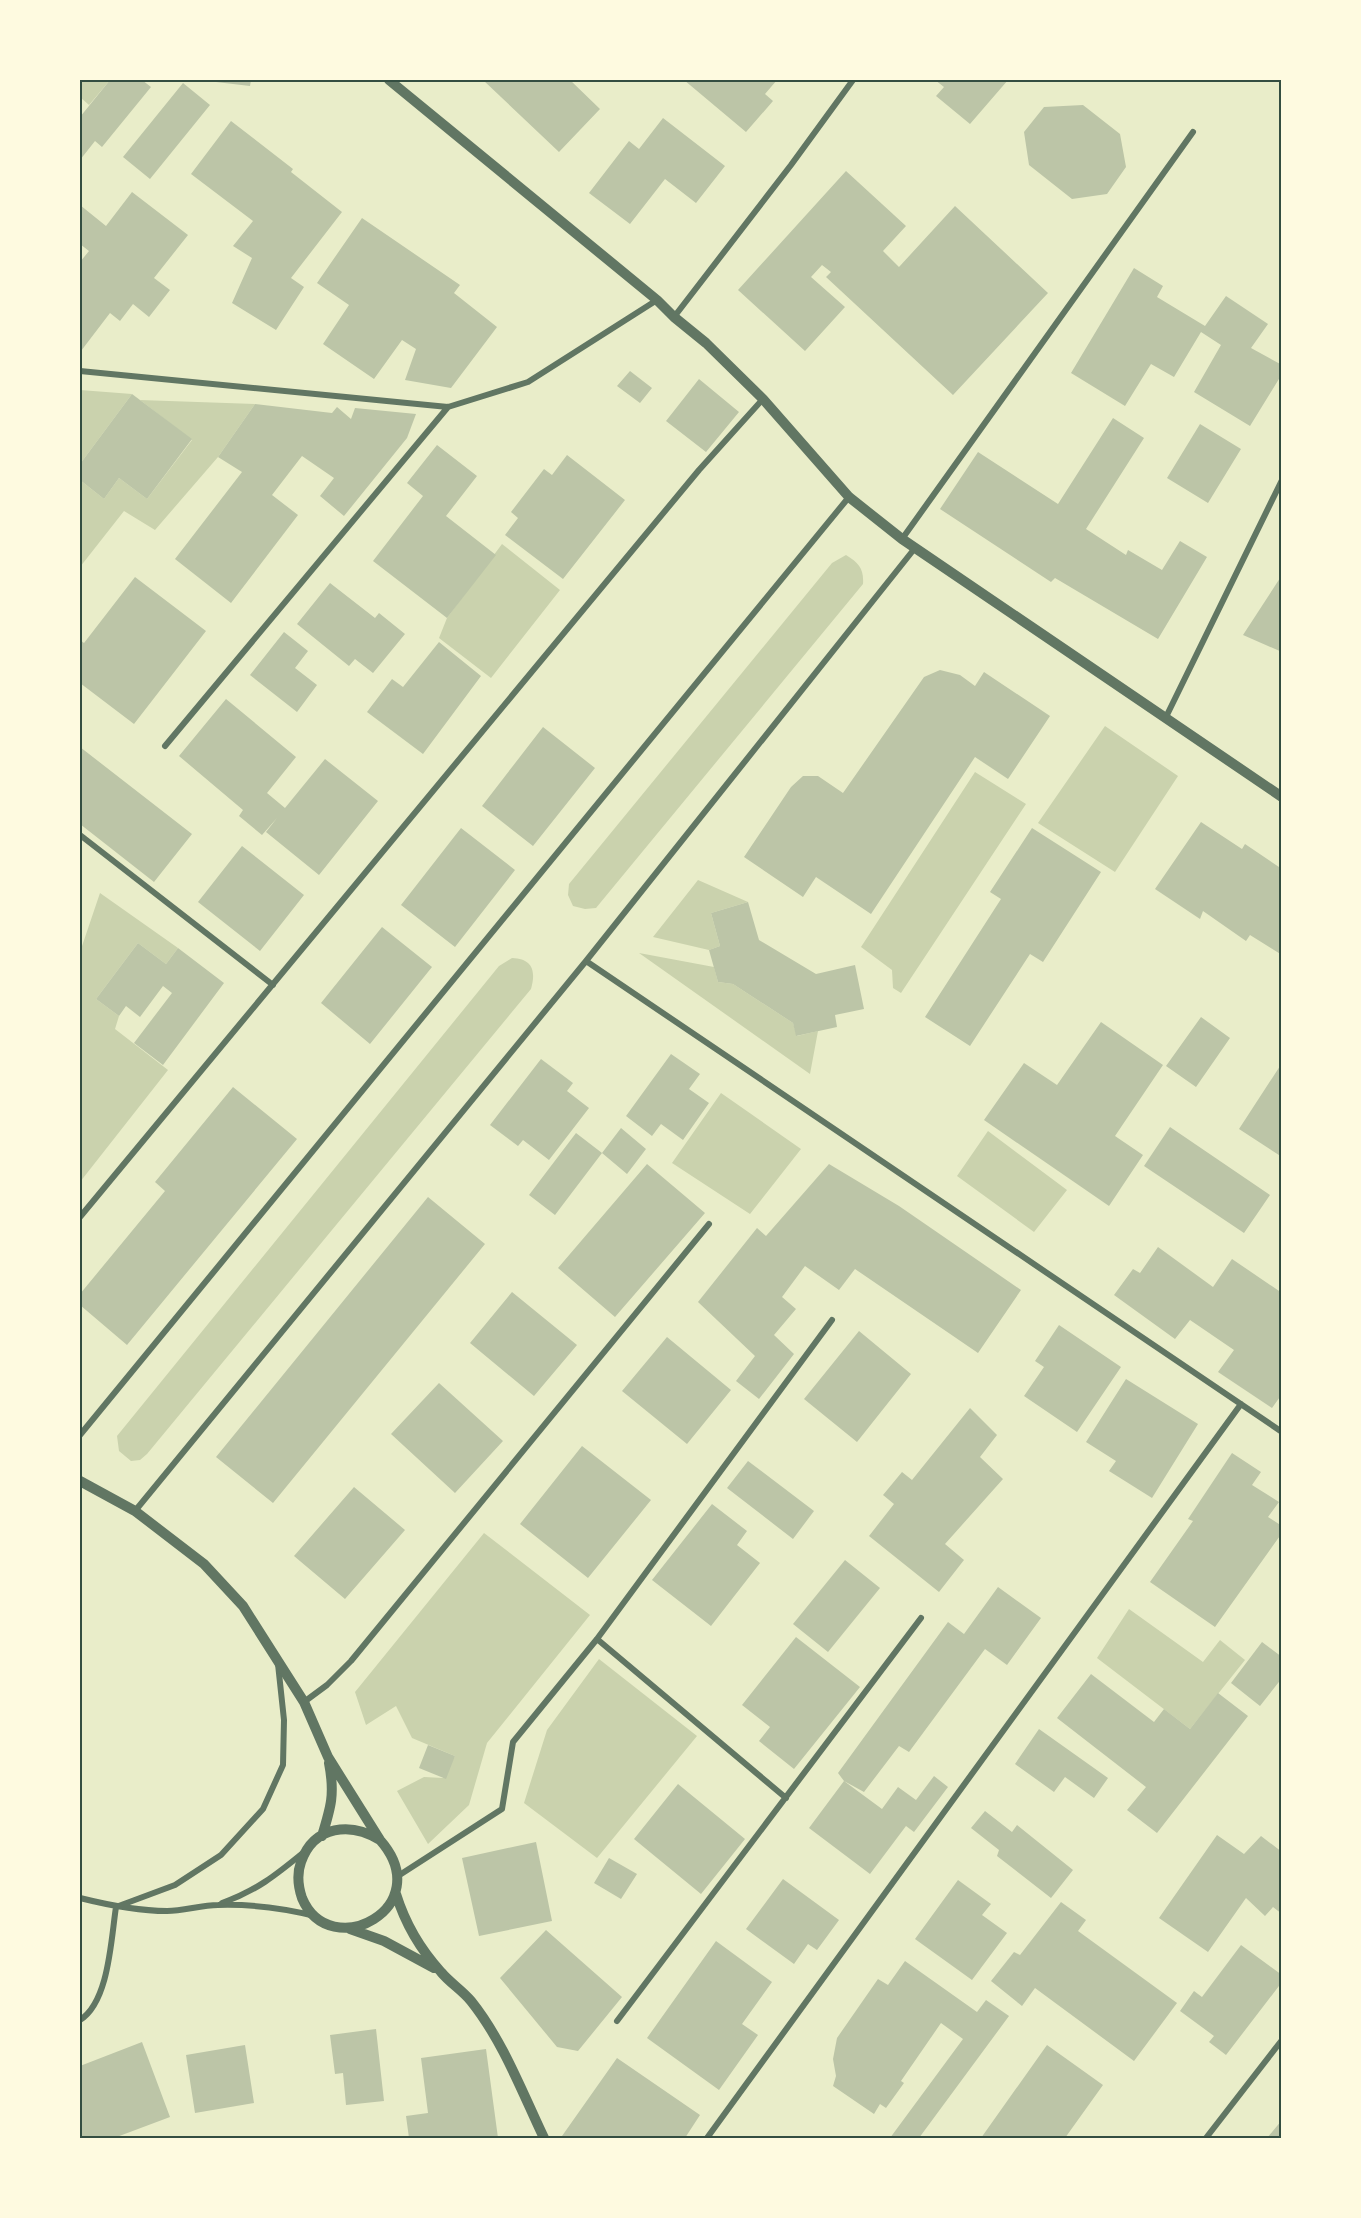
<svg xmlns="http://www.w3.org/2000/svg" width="1361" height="2218" viewBox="0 0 1361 2218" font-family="Arial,sans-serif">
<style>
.green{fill:#cad2ad}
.building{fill:#bcc5a7}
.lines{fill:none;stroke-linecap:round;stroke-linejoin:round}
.minor{stroke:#617663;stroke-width:6}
.tertiary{stroke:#617663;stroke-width:10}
.neatline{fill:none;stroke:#344e41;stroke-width:2}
</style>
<rect width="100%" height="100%" fill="#e9edc9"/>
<path class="green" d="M80,80h30l-21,25 -9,-8z
M80,390l52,4 -52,70z
M140,400l115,4 -37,53 -63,73 -31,-19 -44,56v-87l24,19 15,-21 28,21 45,-59z
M502,544l58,46 -69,88 -52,-40 8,-20z
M846,555c13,8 18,14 17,29l-267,324 -11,1 -12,-3 -5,-11 1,-11 263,-321z
M1105,726l73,50 -63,96 -77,-49z
M975,772l51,32 -125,189 -8,-5 -1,-18 -31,-23z
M698,880l50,22 -37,11 9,33 -11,4 -56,-13z
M100,893l78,55 -12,16 -28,-21 -42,56 23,17 -4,13 53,41 -88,112v-230z
M639,953l75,14 4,15 15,2 60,39 4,13 21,-5 -8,43z
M512,958c21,1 24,13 19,31l-384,465 -7,6 -9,1 -12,-10 -2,-15 382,-470z
M721,1093l80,56 -51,65 -78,-51z
M988,1131l79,59 -33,42 -77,-56z
M484,1533l106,82 -103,128 -18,62 -41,39 -31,-53 27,-14 19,1 12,-22 -43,-18 -16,-32 -30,19 -11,-33z
M1129,1609l74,53 17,-22 25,20 -55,69 -93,-71z
M599,1659l98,77 -100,122 -73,-55 23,-73z"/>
<path class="building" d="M110,80h32l9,7 -49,60 -7,-6 -15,19v-43z
M199,80h52l-1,6z
M483,80h87l30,29 -41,43z
M684,80h93l-12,14 8,7 -27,31z
M935,80h73l-38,44 -34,-28 8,-9z
M183,83l27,22 -60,74 -27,-22z
M1083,105l37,29 6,33 -19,27 -35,5 -43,-34 -5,-33 20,-25z
M663,118l62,48 -29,37 -31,-24 -35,45 -41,-31 40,-52 10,8z
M231,121l62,48 -2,3 51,40 -51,66 13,9 -28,43 -44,-27 20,-45 -19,-12 20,-25 -62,-47z
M846,171l60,55 -23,25 16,16 56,-61 93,87 -95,102 -127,-118 5,-5 -9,-7 -11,12 34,30 -40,44 -67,-61z
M132,192l56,43 -34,43 16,12 -21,27 -16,-13 -13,17 -10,-8 -29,38 -1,-89 9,-11 -9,-7v-39l26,21z
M362,218l98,67 -6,8 43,34 -46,61 -46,-8 11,-31 -14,-9 -28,39 -51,-35 26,-39 -32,-22z
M1134,268l29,18 -6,11 48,29 21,-30 42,28 -17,24 31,17v9l-32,52 -56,-34 27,-47 -20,-13 -27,45 -23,-13 -26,42 -54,-33z
M630,371l22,17 -12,15 -23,-17z
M699,379l40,33 -33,40 -40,-31z
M132,394l60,45 -45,60 -28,-21 -15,21 -24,-19v-16z
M255,404l77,9 5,-6 14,12 4,-11 61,6 -9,24 -63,78 -24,-20 14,-18 -32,-22 -30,39 26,20 -67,88 -56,-44 67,-87 -24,-15z
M1113,418l31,20 -58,91 40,26 2,-5 34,20 18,-29 27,16 -49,82 -103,-61 -4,4 -111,-73 38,-57 80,52z
M1200,424l41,25 -33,54 -41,-25z
M437,445l40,31 -31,40 50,39 -49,63 -74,-57 50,-65 -16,-13z
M567,455l58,45 -62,79 -58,-44 13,-17 -7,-6 33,-43 8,6z
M1282,575v77l-39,-17z
M135,577l71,54 -72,93 -54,-41v-43l4,3z
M330,583l45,35 4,-5 26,21 -32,39 -18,-14 -6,7 -52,-42z
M284,632l24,19 -13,17 22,17 -20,27 -47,-37z
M439,642l42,34 -58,78 -56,-42 25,-33 11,8z
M940,670l20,5 15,11 9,-14 66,44 -42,63 -33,-22 -104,157 -55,-37 -13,20 -59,-40 47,-70 12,-11h15l25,17 81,-116z
M226,699l70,58 -29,36 18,15 40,-49 53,42 -59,74 -53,-43 11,-14 -15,17 -23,-19 4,-6 -64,-54z
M543,727l52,41 -62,78 -51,-40z
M80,747l112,87 -38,48 -74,-58z
M1201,822l41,27 3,-5 37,25v86l-32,-20 -4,6 -43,-30 -3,8 -45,-30z
M461,828l54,42 -60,77 -54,-42z
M1032,828l69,44 -58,90 -13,-8 -60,92 -45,-29 76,-118 -11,-7z
M242,846l62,49 -44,56 -62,-49z
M748,902l11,38 57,34 39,-9 9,44 -29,6 2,12 -41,9 -3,-13 -60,-39 -15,-2 -9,-32 11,-4 -9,-33z
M382,927l50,40 -62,77 -49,-41z
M138,943l28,21 12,-16 46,35 -61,82 -29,-22 38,-50 -9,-7 -23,31 -14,-11 -7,10 -23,-17z
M1201,1017l29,21 -34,49 -30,-21z
M1101,1022l62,43 -48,71 28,19 -34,51 -125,-86 40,-57 33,22z
M671,1054l29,20 -11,15 20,14 -26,37 -22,-16 -9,12 -26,-20z
M541,1059l32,24 -6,8 22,17 -40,52 -26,-20 -5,6 -28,-21z
M1282,1063v94l-43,-28z
M233,1087l64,52 -170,206 -47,-40v-11l85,-103 -10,-9z
M1170,1127l100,68 -26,38 -100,-67z
M621,1128l25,21 -19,25 -25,-21z
M576,1133l26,20 -47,62 -26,-20z
M647,1164l58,49 -90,104 -57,-49z
M829,1164l70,42 122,84 -43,63 -123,-84 -16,21 -34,-24 -23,31 14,12 -22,26 20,19 -35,45 -23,-18 19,-25 -57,-54 59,-74 9,8z
M428,1197l57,47 -212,259 -57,-46z
M1158,1247l55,40 19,-28 50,34v101l-10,14 -54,-36 16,-22 -44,-30 -15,19 -61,-44 19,-26 7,4z
M512,1292l65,53 -43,51 -64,-53z
M1059,1325l62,42 -44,65 -53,-36 20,-29 -9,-6z
M859,1331l52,43 -54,68 -53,-43z
M667,1337l64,53 -44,54 -65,-53z
M1126,1379l72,45 -46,74 -43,-27 7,-10 -30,-19z
M439,1383l64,58 -48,52 -64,-59z
M970,1408l27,27 -17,22 23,22 -58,65 19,16 -25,32 -70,-56 25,-32 -11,-9 19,-23 10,8z
M582,1446l69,54 -63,78 -68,-54z
M1232,1453l29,19 -9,13 27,17 -11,15 14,9v7l-67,94 -65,-45 43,-61 -5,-2z
M748,1461l66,50 -21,28 -66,-51z
M354,1487l51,43 -60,69 -51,-43z
M712,1504l35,27 -10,14 23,18 -49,63 -59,-46z
M845,1560l35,28 -52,64 -35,-28z
M998,1587l43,31 -34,47 -22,-16 -76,103 -10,-6 -35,46 -20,-11 -6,-8 110,-151 16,12z
M796,1637l64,50 -66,82 -35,-28 11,-14 -28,-22z
M1262,1642l20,15v21l-22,28 -29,-23z
M1091,1674l63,48 10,-13 26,20 28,-36 30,23 -91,117 -30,-23 19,-23 -89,-69z
M1039,1729l69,49 -14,20 -29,-21 -11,15 -39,-28z
M428,1745l27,11 -9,23 -27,-11z
M934,1776l14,11 -34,45 -8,-6 -36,48 -61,-46 35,-47 38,28 16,-22 18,13z
M678,1784l67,55 -44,55 -67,-55z
M985,1811l27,21 5,-7 56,45 -22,28 -54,-42 2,-6 -28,-22z
M1217,1835l27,19 17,-18 21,16v62l-9,-7 -8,9 -19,-18 -38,54 -49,-34z
M536,1842l16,79 -73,15 -17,-78z
M609,1858l28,16 -16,25 -27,-16z
M783,1879l56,41 -22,30 -9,-6 -14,20 -48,-35z
M958,1880l33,24 -9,11 25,18 -35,47 -57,-41z
M1061,1902l25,18 -8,11 99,72 -43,58 -99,-73 -13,18 -31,-25 23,-29 6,3z
M546,1930l76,67 -44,54 -21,-4 -57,-69z
M716,1941l56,41 -30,42 16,11 -39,55 -72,-52z
M1241,1945l41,30v7l-56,73 -17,-13 5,-6 -34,-25 14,-20 8,6z
M905,1961l72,51 9,-12 23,16 -90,122h-29l73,-99 -22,-16 -40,58 3,2 -18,25 -6,-4 -6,10 -41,-28 3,-10 -3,-17 4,-21 41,-59 10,6z
M376,2029l8,72 -38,4 -3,-32 -8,1 -5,-39z
M142,2042l28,75 -56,21h-34v-72z
M245,2045l9,58 -59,10 -9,-58z
M1047,2045l56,40 -38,53h-84z
M486,2049l12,89h-89l-3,-22 22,-3 -7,-55z
M617,2058l83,57 -15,23h-119l-4,-2z
M1282,2120v18h-15z"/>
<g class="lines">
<path class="minor" d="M674,317l117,-152 62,-85
M80,371l368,36 80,-25 129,-82
M902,539l291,-407
M1165,719l117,-239
M165,746l283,-339
M80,835l193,150
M586,961l696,471
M80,1217l619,-747 64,-71
M80,1435l769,-938
M135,1511l451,-550 329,-413
M597,1639l189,159
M304,1702l23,-17 24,-24 358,-437
M398,1876l104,-67 11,-67 84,-103 235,-319
M80,1898c28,7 57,13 87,13 17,0 34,-6 51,-6 33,-1 65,3 97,11
M222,1903c34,-12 54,-28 82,-51
M116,1907l59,-22 46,-30 42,-46 20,-44 1,-45 -6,-56
M80,2020c29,-18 31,-81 36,-113
M617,2021l304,-403
M707,2138l534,-734
M1206,2138l76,-98"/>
<path class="tertiary" d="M389,80l268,220 17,17 32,26 57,56 86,98 53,42 380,258
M80,1481l55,30 69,53 39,42 61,96 24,55 52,83c59,67 -50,125 -78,58 -4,-12 -5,-25 -1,-36 13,-37 50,-40 79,-22
M322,1836c9,-29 13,-42 7,-73
M396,1894c9,29 24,55 45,78 9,11 21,18 30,29 32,40 51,91 73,137
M350,1929l34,12 50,27"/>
</g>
<rect width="1361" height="2218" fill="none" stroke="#fefae0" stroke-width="162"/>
<rect x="81" y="81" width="1199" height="2056" class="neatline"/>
</svg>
